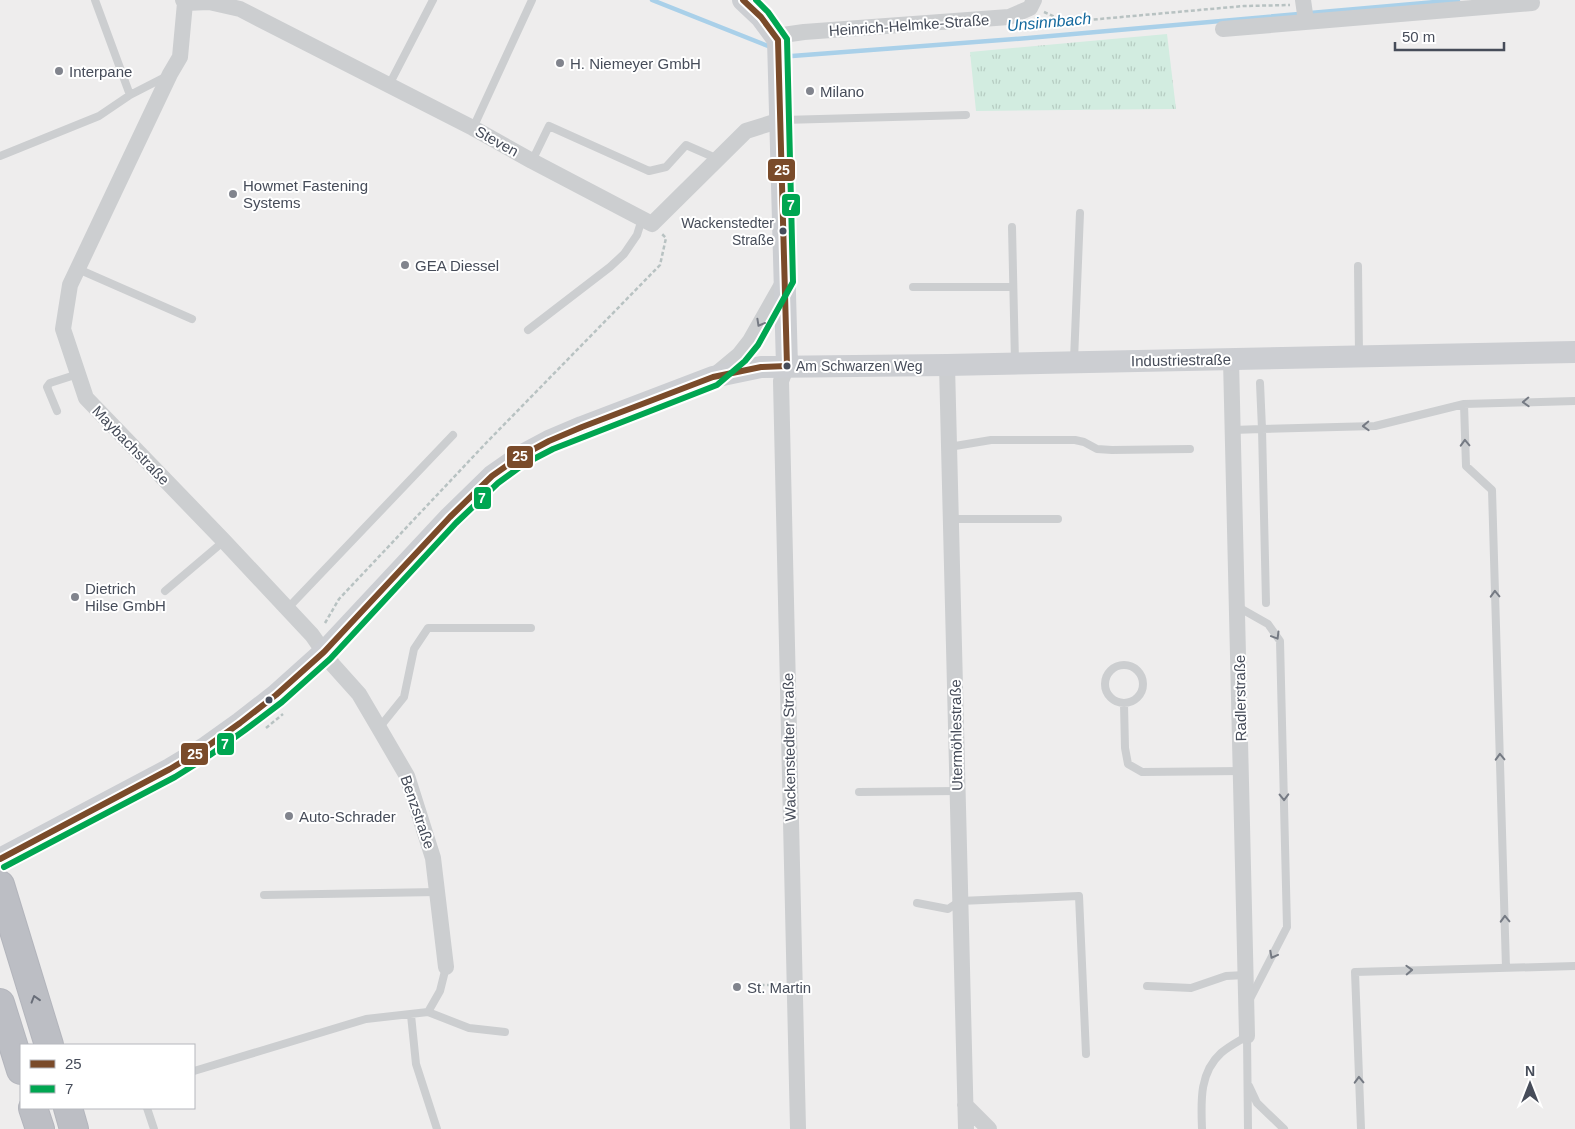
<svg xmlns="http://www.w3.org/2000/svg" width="1575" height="1129" viewBox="0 0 1575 1129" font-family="Arial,sans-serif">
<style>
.grass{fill:url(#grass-tufts)}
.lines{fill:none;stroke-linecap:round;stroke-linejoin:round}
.stream{stroke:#a9d0e9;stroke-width:4.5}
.highway-casing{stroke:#b3b5bc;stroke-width:30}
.path{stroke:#b8c2c2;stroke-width:2.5;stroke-dasharray:4 2.5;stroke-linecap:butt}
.lane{stroke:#ccced0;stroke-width:8}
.street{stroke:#ccced0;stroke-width:16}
.secondary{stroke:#ccced2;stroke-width:22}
.highway{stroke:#bcbec4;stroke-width:28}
.bus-1-casing{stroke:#fff;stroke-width:10}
.bus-2-casing{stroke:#fff;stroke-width:10}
.bus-1{stroke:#7a4b2a;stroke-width:6}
.bus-2{stroke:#00a651;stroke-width:6}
.oneway{stroke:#757a83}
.oneway2{stroke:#696e79}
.poi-dot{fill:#81848d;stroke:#fff;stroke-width:2}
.bus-dot{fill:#464c59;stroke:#fff;stroke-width:2}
.labels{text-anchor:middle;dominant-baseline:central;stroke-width:4;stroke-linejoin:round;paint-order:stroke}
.bus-label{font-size:14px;fill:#464c59;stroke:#fff;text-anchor:end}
.street-label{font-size:15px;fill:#464c59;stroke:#fff}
.poi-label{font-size:15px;fill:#464c59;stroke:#fff;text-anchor:start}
.water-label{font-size:16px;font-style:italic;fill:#13699e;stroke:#fff}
.line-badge{stroke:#fff;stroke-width:2}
.badge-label{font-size:14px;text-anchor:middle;font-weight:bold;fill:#fff}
</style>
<defs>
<pattern id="grass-tufts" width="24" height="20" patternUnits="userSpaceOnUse" patternTransform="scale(1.25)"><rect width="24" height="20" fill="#d2ece0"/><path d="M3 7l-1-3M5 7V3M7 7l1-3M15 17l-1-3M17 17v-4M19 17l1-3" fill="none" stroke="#b6ccc2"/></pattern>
</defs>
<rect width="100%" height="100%" fill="#eeeded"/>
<path class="grass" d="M1167,34l9,75 -200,2 -6,-59z"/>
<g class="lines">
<path class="stream" d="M652,0l121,48
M784,52l8,4 236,-18 430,-38"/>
<defs>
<path id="highway" d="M0,885l49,160
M0,1003l21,67
M33,1108l7,21
M68,1108l6,21"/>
</defs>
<use href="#highway" class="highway-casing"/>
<path class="path" d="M1044,12l22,10 178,-16 46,-1
M325,623l14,-24 148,-157 173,-177 6,-27 -4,-4
M266,728l17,-14
M754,985h27"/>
<path class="lane" d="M95,0l35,95
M389,85l44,-85
M783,120l183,-5
M473,128l59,-128
M0,156l99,-40 31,-21 37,-19
M532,161l17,-35 100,45 17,-4 20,-22 32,14
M1012,227l3,135
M1358,266l1,89
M78,269l114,50
M913,287h100
M528,330l82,-63 14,-13 13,-19 5,-16
M1074,360l6,-147
M1260,383l2,46 113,-3 89,-22 111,-3
M1464,404l2,62 26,24 14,478
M57,411l-10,-24 3,-4 28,-9
M1233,430l29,-1 4,174
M949,447l42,-7h84l9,2 13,7 15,1 78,-1
M951,519h107
M165,591l59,-50
M1238,607l30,17 12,17 7,286 -37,72
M287,609l166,-174
M1105 684a19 19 0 1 1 38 0a19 19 0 1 1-38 0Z
M1124,704l1,44 3,16 14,8 99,-1
M379,728l25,-31 10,-48 14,-21h103
M859,792l98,-1
M264,895l173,-3
M917,903l31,6 12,-8 119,-5 7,158
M1147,986l44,2 35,-12 19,-1
M428,1012l41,16 36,4
M411,1015l5,49 21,65
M1247,1036l1,93
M194,1071l172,-52 62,-7 12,-21 6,-24
M1249,1086l8,17 27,26
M147,1108l7,21
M1202,1129c-1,-27 -3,-56 19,-76 8,-7 18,-12 26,-17
M1361,1129l-6,-157 220,-6"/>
<path class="street" d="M183,0l2,3 -5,54 -10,17 -100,211 -7,44 23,69 138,143 88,94 21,30 26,29 20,34 28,48 26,82 13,109
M1303,0l3,21
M185,3l24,-1 31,7 233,119 59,33 120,63 94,-93 35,-11
M1223,29l309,-26
M776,36l28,-4 205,-15 21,-9 4,-8
M1231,360l16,676
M947,365l19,764
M787,366l-6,15 17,748
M715,375l24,-20 11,-14 34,-60
M965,1105l24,24"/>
<path class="secondary" d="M743,0l18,17 17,23 9,326
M0,859l170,-90 35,-21 35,-25 36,-28 48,-43 126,-135 42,-41 27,-19 30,-16 33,-14 131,-50 48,-10 186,-2 628,-13"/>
<use href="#highway" class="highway"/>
<defs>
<path id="bus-1" d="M0,859l170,-90 35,-21 35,-25 36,-28 48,-43 126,-135 42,-41 27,-19 30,-16 33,-14 131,-50 48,-10 26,-1 -9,-326 -17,-23 -18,-17"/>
<path id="bus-2" d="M4,867l171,-90 35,-22 35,-25 37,-28 48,-43 126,-136 42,-40 26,-19 29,-15 164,-64 28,-24 13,-16 35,-63 -6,-243 -19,-27 -12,-12"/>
</defs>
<use href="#bus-1" class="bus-1-casing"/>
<use href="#bus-2" class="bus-2-casing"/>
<use href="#bus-1" class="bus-1"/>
<use href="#bus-2" class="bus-2"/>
</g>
<defs><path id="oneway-chevron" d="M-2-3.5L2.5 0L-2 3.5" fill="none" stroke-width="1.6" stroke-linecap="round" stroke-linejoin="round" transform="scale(1.25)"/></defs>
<g class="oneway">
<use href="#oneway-chevron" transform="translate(760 323) rotate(119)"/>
<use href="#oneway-chevron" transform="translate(1526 402) rotate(178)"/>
<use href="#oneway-chevron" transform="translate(1366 426) rotate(178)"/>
<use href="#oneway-chevron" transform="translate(1465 443) rotate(-92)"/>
<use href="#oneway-chevron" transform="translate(1495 594) rotate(-92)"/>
<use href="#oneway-chevron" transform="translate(1276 636) rotate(59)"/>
<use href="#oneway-chevron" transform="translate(1500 757) rotate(-92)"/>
<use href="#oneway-chevron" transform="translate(1284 797) rotate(89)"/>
<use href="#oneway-chevron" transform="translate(1505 919) rotate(-92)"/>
<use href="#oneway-chevron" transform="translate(1273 955) rotate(118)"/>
<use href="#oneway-chevron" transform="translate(1409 970) rotate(-2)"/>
<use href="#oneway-chevron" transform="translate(1359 1080) rotate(-92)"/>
</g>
<use class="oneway2" href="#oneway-chevron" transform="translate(35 999) rotate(-107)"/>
<g class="poi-dot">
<circle cx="560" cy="63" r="5"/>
<circle cx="59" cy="71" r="5"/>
<circle cx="810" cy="91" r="5"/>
<circle cx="233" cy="194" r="5"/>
<circle cx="405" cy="265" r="5"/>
<circle cx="75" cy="597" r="5"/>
<circle cx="289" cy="816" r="5"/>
<circle cx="737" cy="987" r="5"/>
</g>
<g class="bus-dot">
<circle cx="783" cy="231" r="4.5"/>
<circle cx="787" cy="366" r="4.5"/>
<circle cx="269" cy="700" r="4.5"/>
</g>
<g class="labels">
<g class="bus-label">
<text x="774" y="223">Wackenstedter<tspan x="774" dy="17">Straße</tspan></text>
<text x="796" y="366" text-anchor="start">Am Schwarzen Weg</text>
</g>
<g class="street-label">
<text transform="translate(909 25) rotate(-4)">Heinrich-Helmke-Straße</text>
<text transform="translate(497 141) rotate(29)">Steven</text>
<text transform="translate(1181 360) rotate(-1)">Industriestraße</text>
<text transform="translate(131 445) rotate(46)">Maybachstraße</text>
<text transform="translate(1240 698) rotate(-91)">Radlerstraße</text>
<text transform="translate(956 735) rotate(-91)">Utermöhlestraße</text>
<text transform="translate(789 747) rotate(-91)">Wackenstedter Straße</text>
<text transform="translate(418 812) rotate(71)">Benzstraße</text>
</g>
<g class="poi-label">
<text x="570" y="63">H. Niemeyer GmbH</text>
<text x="69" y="71">Interpane</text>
<text x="820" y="91">Milano</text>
<text x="243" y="185">Howmet Fastening<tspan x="243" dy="17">Systems</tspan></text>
<text x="415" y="265">GEA Diessel</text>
<text x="85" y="588">Dietrich<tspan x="85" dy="17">Hilse GmbH</tspan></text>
<text x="299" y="816">Auto-Schrader</text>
<text x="747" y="987">St. Martin</text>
</g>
<g class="water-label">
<text transform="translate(1049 22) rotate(-5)">Unsinnbach</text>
</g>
</g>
<g class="line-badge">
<rect x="767" y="158" width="29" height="24" rx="5" fill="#7a4b2a"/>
<rect x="781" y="193" width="20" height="24" rx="5" fill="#00a651"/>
<rect x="506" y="445" width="28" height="24" rx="5" fill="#7a4b2a"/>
<rect x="473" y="486" width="19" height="24" rx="5" fill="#00a651"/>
<rect x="216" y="732" width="19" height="24" rx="5" fill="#00a651"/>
<rect x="180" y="742" width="29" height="24" rx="5" fill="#7a4b2a"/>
</g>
<g class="badge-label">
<text x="782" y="175">25</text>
<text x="791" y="210">7</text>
<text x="520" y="461">25</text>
<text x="482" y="503">7</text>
<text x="225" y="749">7</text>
<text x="195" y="759">25</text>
</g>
<rect x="20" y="1044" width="175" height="65" fill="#ffffff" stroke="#b5b7bd"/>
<rect x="30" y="1060" width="25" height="8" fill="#7a4b2a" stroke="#b5b7bd"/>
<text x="65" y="1069" font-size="15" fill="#464c59">25</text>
<rect x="30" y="1085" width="25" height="8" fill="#00a651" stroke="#b5b7bd"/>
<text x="65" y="1094" font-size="15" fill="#464c59">7</text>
<g transform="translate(1530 1084)" stroke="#ffffff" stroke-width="4" paint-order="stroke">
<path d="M0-4L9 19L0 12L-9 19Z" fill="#464c59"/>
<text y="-8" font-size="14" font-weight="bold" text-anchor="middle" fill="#464c59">N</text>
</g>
<path d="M1395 42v8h109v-8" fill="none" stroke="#464c59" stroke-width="2.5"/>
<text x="1402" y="42" font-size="15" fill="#464c59" stroke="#ffffff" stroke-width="4" paint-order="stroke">50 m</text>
</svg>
